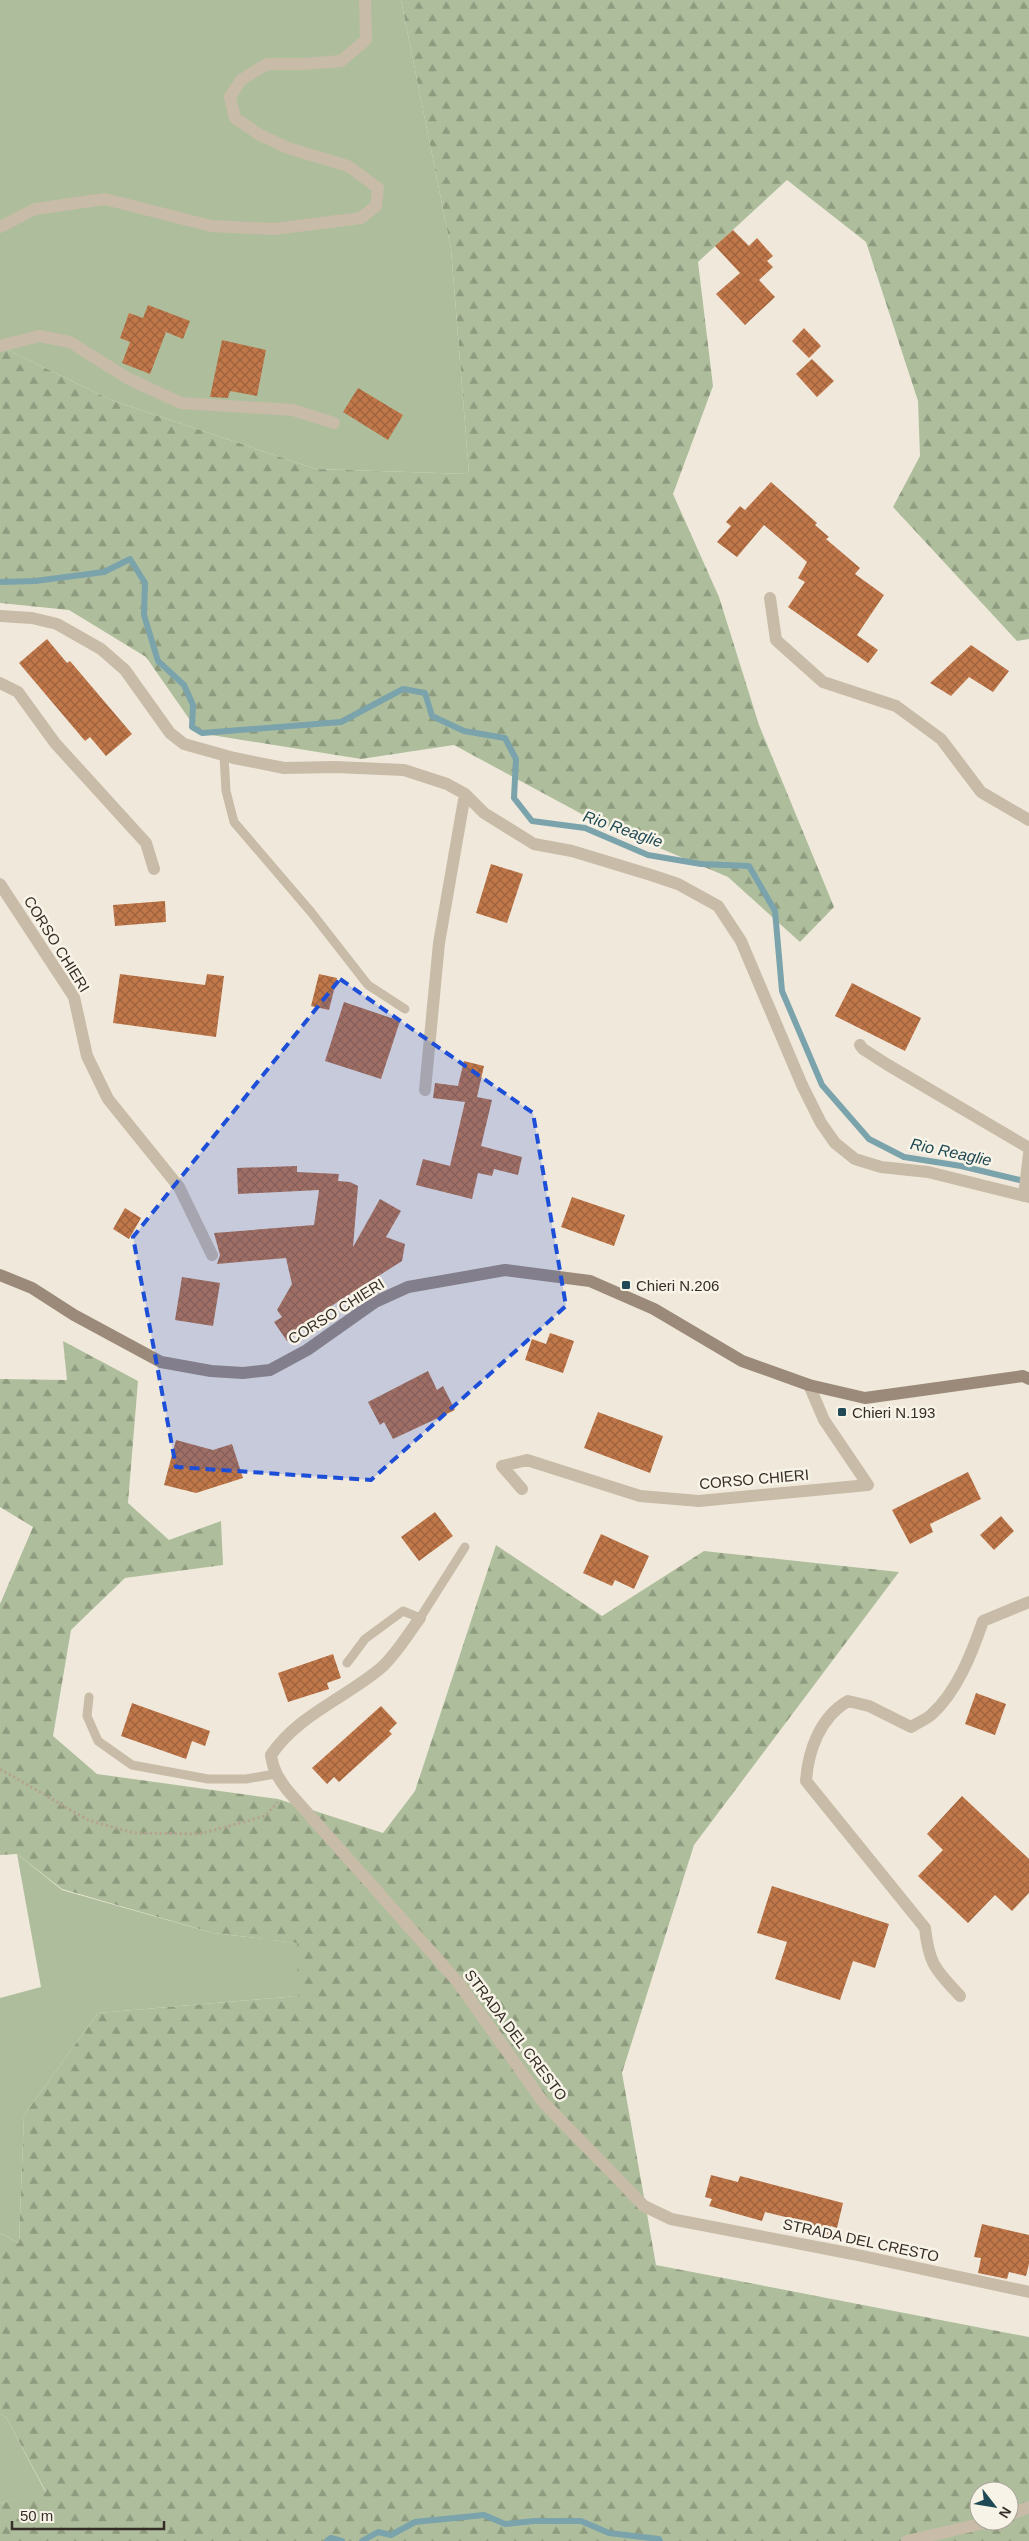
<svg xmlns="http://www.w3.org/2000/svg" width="1029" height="2541" viewBox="0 0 1029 2541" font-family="Helvetica,sans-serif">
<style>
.grass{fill:#aebe9c}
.forest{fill:url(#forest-firs);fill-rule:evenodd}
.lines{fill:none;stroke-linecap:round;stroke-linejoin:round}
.stream{stroke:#7ba3ac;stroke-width:6}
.building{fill:url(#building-cross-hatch)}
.path{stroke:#b3a592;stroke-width:3;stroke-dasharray:2.5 2.5;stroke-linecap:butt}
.lane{stroke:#c8bba7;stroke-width:9}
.street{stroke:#c8bba7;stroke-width:12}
.secondary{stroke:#9b8a79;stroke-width:12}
.marked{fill:#1d4ed8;fill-opacity:0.2;stroke:#1d4ed8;stroke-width:4;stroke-dasharray:10 6;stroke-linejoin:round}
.poi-dot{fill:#1f4954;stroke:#f8f3e7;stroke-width:2}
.labels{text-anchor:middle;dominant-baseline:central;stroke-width:5;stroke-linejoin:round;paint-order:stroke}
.street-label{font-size:15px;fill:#352d27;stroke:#f8f3e7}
.poi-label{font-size:15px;fill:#352d27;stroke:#f8f3e7;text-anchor:start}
.water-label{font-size:16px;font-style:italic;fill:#1f4954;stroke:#f8f3e7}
</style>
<defs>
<pattern id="forest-firs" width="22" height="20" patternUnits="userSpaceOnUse" patternTransform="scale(1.25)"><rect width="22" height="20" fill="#aebe9c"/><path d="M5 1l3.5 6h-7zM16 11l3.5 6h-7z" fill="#8e9b7f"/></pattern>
<pattern id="building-cross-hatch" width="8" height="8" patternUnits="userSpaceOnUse" patternTransform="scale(1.25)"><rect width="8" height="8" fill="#c07749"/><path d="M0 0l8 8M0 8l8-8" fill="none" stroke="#9d623d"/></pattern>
</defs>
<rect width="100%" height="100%" fill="#f0e9db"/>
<path class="grass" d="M0,0h401l50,249 18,225 -153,-5 -205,-69 -107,-52 -4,2z
M17,1854l45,36 151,43 85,10v53l-200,17 -74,102 -5,128 -19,-10v-235l41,-11z
M0,2414l6,3 40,76 -46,10z"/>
<path class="forest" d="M401,0h628v639l-12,2 -124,-134 27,-51 -2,-55 -52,-159 -79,-62 -89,82 15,124 -40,108 46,103 40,128 75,182 -34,35 -72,-65 -137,-58 -137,-74 -93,14 -162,-26 -53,-76 -77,-47 -69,-7v-253l4,-2 107,52 205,69 153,5 -18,-225z
M63,1341l75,40 -10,122 41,37 52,-19 2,44 -98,13 -54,52 -18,106 44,38 181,25 105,34 32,-42 81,-246 106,71 102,-65 195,21 -205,273 -72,228 34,192 373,72v204h-1029v-38l46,-11 -40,-75 -6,-3v-181l19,10 5,-128 74,-102 200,-17 -1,-53 -84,-10 -151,-44 -45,-35 -17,1v-251l33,-77 -33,-20v-128l67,1zM979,2491h30v30h-30z"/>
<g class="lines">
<path class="stream" d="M0,582l35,-1 69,-9 26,-13 15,24 -1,32 14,46 26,24 9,20 -1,22 10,6 139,-11 62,-33 22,4 7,23 32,15 41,7 11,21 -2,39 18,23 53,7 63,27 53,9 48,2 26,45 7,80 40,94 47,54 35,18 57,9 67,16
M327,2541l4,-3 11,3
M362,2541l16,-9 13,3 24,-13 69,-7 21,9 29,-3h47l28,12 50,6 1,2"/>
</g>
<path class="building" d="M733,230l16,16 8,-8 16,18 -6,5 6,6 -14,13 16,17 -30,28 -29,-31 24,-21 -25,-27z
M148,305l42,16 -7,18 -17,-7 -16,42 -28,-11 8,-21 -10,-4 9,-25 14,5z
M804,328l17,18 -12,12 -17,-17z
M222,340l44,10 -9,46 -27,-5 -2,7 -18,-1z
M812,359l22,22 -17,16 -21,-23z
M358,388l45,27 -15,25 -45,-28z
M771,482l46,41 -2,2 14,12 -3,2 34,29 -5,6 29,21 -27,40 21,15 -10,13 -80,-56 17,-25 -7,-4 9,-16 -43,-37 -27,32 -20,-15 14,-16 -5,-4 14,-16 5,4z
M47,639l20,24 3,-2 62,73 -26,22 -16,-19 -5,4 -66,-78z
M971,645l38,26 -16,21 -24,-15 -18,19 -21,-13z
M491,864l32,10 -16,49 -31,-10z
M165,901l1,21 -51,4 -2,-21z
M120,974l85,11 2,-11 17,2 -8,61 -103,-14z
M319,974l18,4 -8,32 -18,-4z
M852,983l69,35 -16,33 -70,-35z
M344,1002l56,19 -19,58 -56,-18z
M464,1061l20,5 -7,31 15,3 -11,46 41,11 -4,18 -24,-6 -2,7 -14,-3 -6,26 -56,-14 7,-26 27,7 15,-64 -32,-4 2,-15 23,3z
M297,1166v6l42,2 -1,7 12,1 8,4 -5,61 27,-48 21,12 -15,26 19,7 -3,17 -88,56 2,4 -29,20 -13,-19 8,-5 -5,-7 15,-26 -6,-26 -69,6 3,-9 -6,-22 100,-8 5,-35 -81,4 -1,-26z
M572,1197l53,18 -11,31 -53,-19z
M125,1208l16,10 -12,21 -16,-10z
M182,1277l38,6 -7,43 -38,-6z
M550,1333l24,8 -11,32 -38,-13 7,-21 14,5z
M428,1371l9,19 6,-4 12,24 -62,29 -9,-17 -4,3 -12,-23z
M598,1412l65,24 -13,37 -66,-25z
M176,1440l37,10 19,-6 11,34 -47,15 -32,-8z
M968,1472l13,27 -51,25 3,8 -23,12 -18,-34z
M435,1512l18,24 -34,25 -18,-24z
M1001,1516l13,15 -20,19 -14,-15z
M601,1534l48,22 -15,33 -19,-9 -3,6 -29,-13z
M333,1654l8,24 -14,5 2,6 -41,13 -10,-29z
M976,1693l30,11 -11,31 -30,-11z
M132,1703l78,28 -5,15 -13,-5 -6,18 -65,-23z
M381,1706l16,17 -8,8 3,3 -53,48 -5,-5 -7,7 -15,-16z
M962,1796l67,63v34l-17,18 -17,-16 -27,28 -50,-47 25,-26 -16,-16z
M772,1886l117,38 -14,44 -22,-7 -13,39 -65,-21 12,-37 -30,-9z
M711,2175l27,7 2,-6 103,27 -6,25 -6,-2 -3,10 -20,-5 2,-8 -45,-11 -3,9 -53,-15 3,-7 -7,-2z
M982,2224l47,11v29l-3,12 -17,-4 -2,7 -29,-6 3,-15 -7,-1z"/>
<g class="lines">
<path class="path" d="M0,1769l88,51 46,13 66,1 65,-18 13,-14"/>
<path class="lane" d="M224,756l2,35 8,31 77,90 57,73 37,24
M347,1663l18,-24 38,-28 17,7 45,-71
M89,1697l-2,19 11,25 34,24 76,14h38l29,-5"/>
<path class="street" d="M0,227l35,-18 70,-10 106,27 63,3 87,-11 15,-12 2,-18 -30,-22 -60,-18 -28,-13 -25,-17 -5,-21 11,-17 26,-16h37l37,-3 25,-21 -1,-40
M0,346l39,-10 31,6 59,37 52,24 112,7 41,13
M770,598l6,42 47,42 73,24 45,33 40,53 48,28
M0,616l32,2 25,6 44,25 24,21 45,63 14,11 50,14 50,10 51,-1 69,3 43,14 18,10 19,19 50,31 38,7 79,24 27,9 40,22 23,35 61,144 19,38 14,20 20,16 26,8 47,5 101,25
M0,683l18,9 37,51 91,100 8,26
M0,884l74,113 13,59 21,43 71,88 33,68
M860,1045l3,4 25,16 141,83
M425,1090l14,-147 26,-149
M1024,1196l5,-42
M522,1489l-20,-23 25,-6 113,36 59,5 169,-16 -44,-65 -15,-35
M420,1618c-12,16 -23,35 -38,49 -36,31 -83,47 -111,88 2,15 7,23 17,36l169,190 86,121 101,104 27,13 182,35 176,38
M960,1996c-24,-26 -31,-31 -35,-68l-119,-147c2,-30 14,-64 42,-80l21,5 42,21c6,-4 14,-7 20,-12 26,-23 41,-62 52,-94l46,-19
M1009,2515l20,-8
M907,2541l86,-20"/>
<path class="secondary" d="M0,1275l32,13 42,27 87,47 50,9 32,2 27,-3 37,-20 68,-48 33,-15 97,-17 85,11 64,28 88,52 67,24 56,13 158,-22 6,3"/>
</g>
<path class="marked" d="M340,979l193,134 33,193 -195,174 -195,-13 -43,-230z"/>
<g class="poi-dot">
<rect x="621" y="1280" width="10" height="10" rx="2.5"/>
<rect x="837" y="1407" width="10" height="10" rx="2.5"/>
</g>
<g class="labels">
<g class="street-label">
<text transform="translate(57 944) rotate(58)">CORSO CHIERI</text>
<text transform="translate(336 1311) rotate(-32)">CORSO CHIERI</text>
<text transform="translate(754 1479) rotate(-5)">CORSO CHIERI</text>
<text transform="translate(516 2035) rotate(53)">STRADA DEL CRESTO</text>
<text transform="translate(861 2240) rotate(12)">STRADA DEL CRESTO</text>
</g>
<g class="poi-label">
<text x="636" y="1285">Chieri N.206</text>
<text x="852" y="1412">Chieri N.193</text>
</g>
<g class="water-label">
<text transform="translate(623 829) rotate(19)">Rio Reaglie</text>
<text transform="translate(951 1152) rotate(12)">Rio Reaglie</text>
</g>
</g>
<g transform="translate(994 2506) rotate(121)"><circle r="24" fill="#f8f3e7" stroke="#aaa49a"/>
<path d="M0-4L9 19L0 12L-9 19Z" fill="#1f4954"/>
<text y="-8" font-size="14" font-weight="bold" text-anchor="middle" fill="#352d27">N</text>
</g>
<path d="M12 2521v8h152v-8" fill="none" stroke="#352d27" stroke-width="2.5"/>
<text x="20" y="2521" font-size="15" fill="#352d27" stroke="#f8f3e7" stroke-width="4" paint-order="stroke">50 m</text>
</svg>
